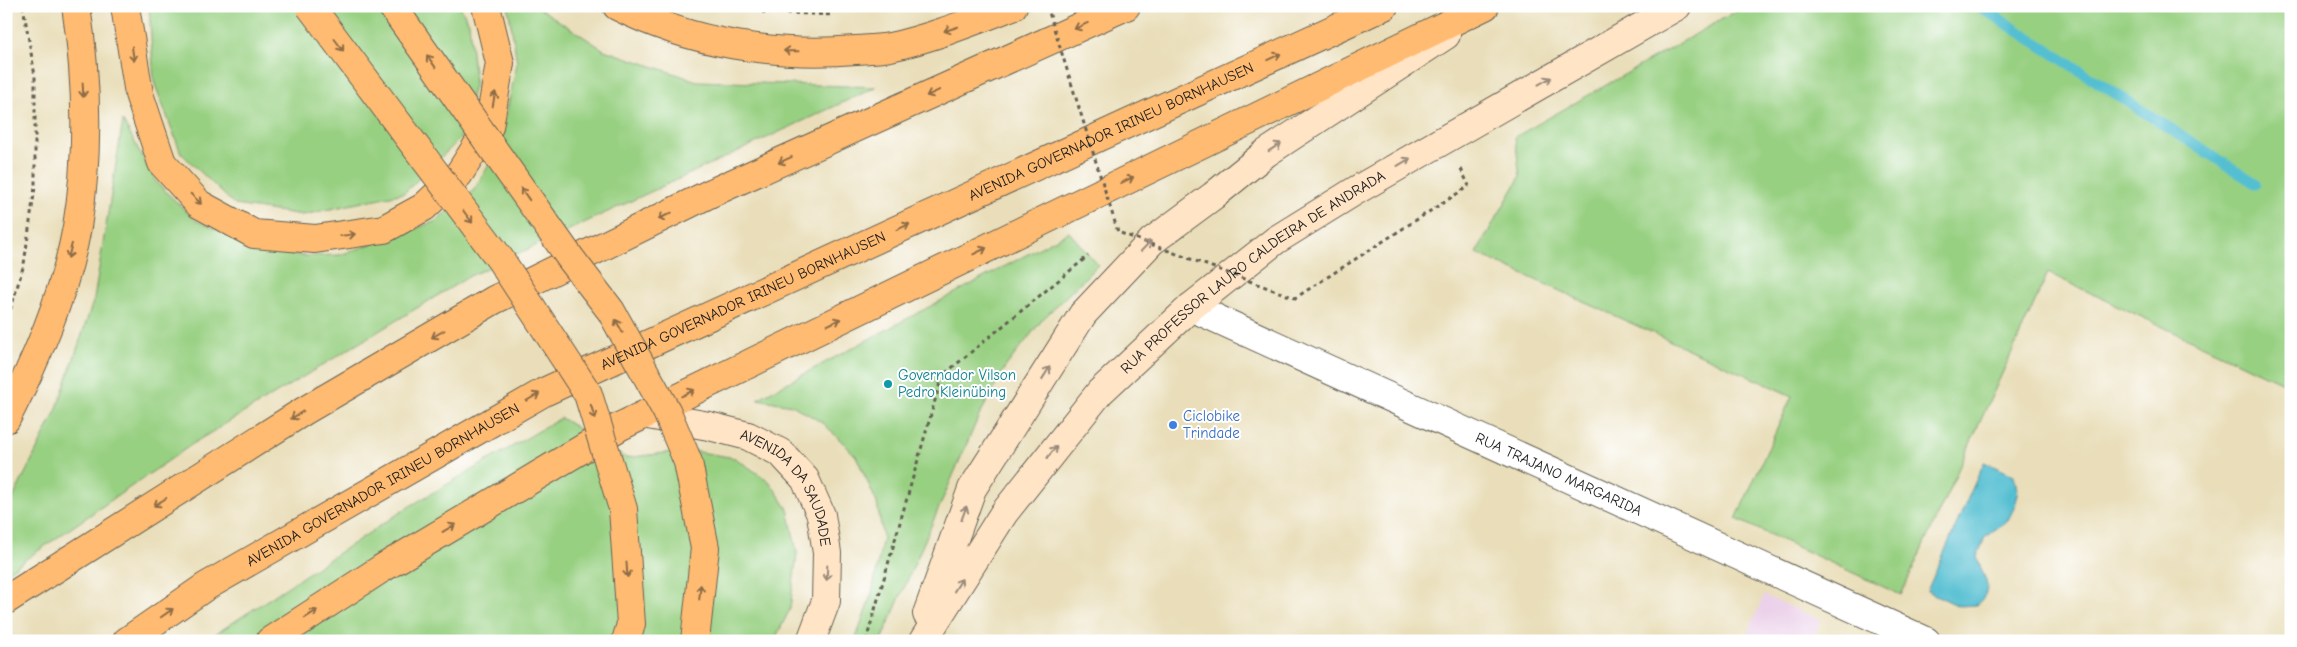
<svg xmlns="http://www.w3.org/2000/svg" width="2297" height="647" viewBox="0 0 2297 647" font-family="'Comic Neue',sans-serif">
<style>
.built{fill:#ecd1ea}
.green{fill:#98d082;stroke:#5a764f}
.water{fill:#55bfd2;stroke:#386e77}
.lines{fill:none;stroke-linecap:round;stroke-linejoin:round}
.stream{stroke:#55bfd2;stroke-width:11}
.minor-casing{stroke:#646053;stroke-width:30}
.secondary-casing{stroke:#646053;stroke-width:30}
.primary-casing{stroke:#646053;stroke-width:30}
.trunk-casing{stroke:#646053;stroke-width:30}
.path{stroke:#646053;stroke-width:3;stroke-dasharray:4 4;stroke-linecap:butt}
.minor{stroke:#fff;stroke-width:28}
.secondary{stroke:#ffe4c6;stroke-width:28}
.primary{stroke:#ffbb71;stroke-width:28}
.trunk{stroke:#ffbb71;stroke-width:28}
.trunk-bridge-casing{stroke:#646053;stroke-width:30;stroke-linecap:butt}
.path-bridge{stroke:#646053;stroke-width:3;stroke-dasharray:4 4;stroke-linecap:butt}
.trunk-bridge{stroke:#ffbb71;stroke-width:28}
.oneway{stroke:#8e6c46}
.oneway2{stroke:#998a7a}
.culture-dot{fill:#0f9aa8;stroke:#fff;stroke-width:2}
.shop-dot{fill:#3f7fe0;stroke:#fff;stroke-width:2}
.labels{text-anchor:middle;dominant-baseline:central;stroke-width:4;stroke-linejoin:round;paint-order:stroke}
.street-label{font-size:15px;fill:#1c1c1c;stroke:#fff}
.culture-label{font-size:15px;fill:#0d838f;stroke:#fff;text-anchor:start}
.shop-label{font-size:15px;fill:#366cbe;stroke:#fff;text-anchor:start}
</style>
<rect width="100%" height="100%" fill="#fff"/>
<filter id="ink" filterUnits="userSpaceOnUse"><feTurbulence type="fractalNoise" baseFrequency=".02" numOctaves="2"/><feDisplacementMap in="SourceGraphic" scale="10" xChannelSelector="R" yChannelSelector="G"/><feConvolveMatrix kernelMatrix="1 2 1 2 8 2 1 2 1" color-interpolation-filters="sRGB"/></filter>
<filter id="wash" filterUnits="userSpaceOnUse"><feTurbulence type="fractalNoise" baseFrequency=".0096" numOctaves="4" result="noise"/><feDisplacementMap in="SourceGraphic" scale="20" xChannelSelector="R" yChannelSelector="G"/><feGaussianBlur stdDeviation="1.12" result="paint"/><feColorMatrix in="noise" values="0 0 0 0 0 0 0 0 0 0 0 0 0 0 0 0 0 1.4 0 .05"/><feComposite in="paint" operator="in"/></filter>
<g filter="url(#wash)">
<rect width="100%" height="100%" fill="#e9deb9"/>
<path class="built" d="M1764,595l57,25 -9,21h-68z"/>
<path class="green" d="M149,6h311l9,17 6,59 -15,57 -56,54 -101,22 -68,-10 -54,-52 -27,-71z
M508,6h28l68,44 93,31 179,6 -406,189 -273,165 -191,132v-61l50,-101 38,-112 29,-178 33,61 39,38 67,30 42,6 36,-1 94,-33 40,-32 25,-42 18,-85z
M1745,6h546v381l-243,-114 -147,322 -165,-76 56,-123 -316,-143 44,-76 -5,-40z
M1069,232l29,33 -55,54 -37,47 -28,52 -97,223h-26l17,-48 11,-56 -6,-34 -21,-47 -33,-33 -31,-18 -35,-6z
M561,418l65,40 62,-8 47,8 34,23 19,28 9,44 -7,56 -16,32h-569l205,-135z"/>
<path class="water" d="M1984,462l30,13 4,19 -3,12 -7,14 -23,17 -8,20c5,20 20,31 -1,48l-17,1 -32,-15z"/>
<g class="lines">
<path class="stream" d="M1979,6l276,177"/>
</g>
</g>
<g filter="url(#ink)">
<g class="lines">
<defs>
<g id="minor">
<path id="s1" d="M1191,307l735,334"/>
</g>
<g id="secondary">
<path id="s2" d="M648,415l61,11 39,10 33,17 24,26 16,36 6,38 -1,48 -15,40"/>
<path d="M927,614l45,-125 111,-175 69,-73 61,-45 53,-43 180,-118"/>
<path id="s3" d="M923,641l81,-128 96,-121 91,-85 85,-67 79,-49 322,-185"/>
</g>
<g id="primary">
<path d="M617,6c73,37 158,51 239,44 12,-1 24,-1 34,-3 42,-9 83,-26 123,-41"/>
<path d="M6,600l298,-189 190,-111 215,-106 417,-188"/>
<path id="s4" d="M127,641l78,-54 339,-195 840,-386"/>
</g>
<path id="trunk" d="M125,6l14,88 23,69 37,41 55,30 61,5 69,-10 40,-22 35,-33 30,-47 11,-64 -14,-57
M6,419c31,-60 59,-125 71,-192 12,-72 10,-149 -1,-221
M270,641l111,-72 238,-142 866,-421"/>
</defs>
<use href="#minor" class="minor-casing"/>
<use href="#secondary" class="secondary-casing"/>
<use href="#primary" class="primary-casing"/>
<use href="#trunk" class="trunk-casing"/>
<path class="path" d="M762,12l71,3
M1461,169l8,17
M6,325l18,-61 11,-77v-111l-12,-70
M866,641l76,-265 146,-120"/>
<use href="#minor" class="minor"/>
<use href="#secondary" class="secondary"/>
<use href="#primary" class="primary"/>
<use href="#trunk" class="trunk"/>
<defs>
<path id="trunk-bridge" d="M310,6l190,253 88,135 35,115 8,115 -5,17
M392,6l179,253 40,52 56,101 21,50 17,86 -10,93"/>
</defs>
<use href="#trunk-bridge" class="trunk-bridge-casing"/>
<path class="path-bridge" d="M1047,6l71,226 177,66 174,-112"/>
<use href="#trunk-bridge" class="trunk-bridge"/>
</g>
<defs><path id="oneway-shaft" d="M-6 0H5M1.5-3L5.5 0L1.5 3" fill="none" stroke-width="1.6" stroke-linecap="round" stroke-linejoin="round" transform="scale(1.25)"/></defs>
<g class="oneway">
<use href="#oneway-shaft" transform="translate(1081 26) rotate(156)"/>
<use href="#oneway-shaft" transform="translate(951 29) rotate(162)"/>
<use href="#oneway-shaft" transform="translate(339 45) rotate(53)"/>
<use href="#oneway-shaft" transform="translate(791 51) rotate(-179)"/>
<use href="#oneway-shaft" transform="translate(133 54) rotate(82)"/>
<use href="#oneway-shaft" transform="translate(1274 57) rotate(-25)"/>
<use href="#oneway-shaft" transform="translate(431 61) rotate(-125)"/>
<use href="#oneway-shaft" transform="translate(83 90) rotate(87)"/>
<use href="#oneway-shaft" transform="translate(933 93) rotate(156)"/>
<use href="#oneway-shaft" transform="translate(494 99) rotate(-80)"/>
<use href="#oneway-shaft" transform="translate(785 160) rotate(156)"/>
<use href="#oneway-shaft" transform="translate(1127 180) rotate(-26)"/>
<use href="#oneway-shaft" transform="translate(525 194) rotate(-125)"/>
<use href="#oneway-shaft" transform="translate(196 199) rotate(44)"/>
<use href="#oneway-shaft" transform="translate(665 216) rotate(154)"/>
<use href="#oneway-shaft" transform="translate(468 217) rotate(53)"/>
<use href="#oneway-shaft" transform="translate(903 227) rotate(-25)"/>
<use href="#oneway-shaft" transform="translate(348 235) rotate(-8)"/>
<use href="#oneway-shaft" transform="translate(70 251) rotate(105)"/>
<use href="#oneway-shaft" transform="translate(980 251) rotate(-26)"/>
<use href="#oneway-shaft" transform="translate(834 322) rotate(-26)"/>
<use href="#oneway-shaft" transform="translate(619 326) rotate(-119)"/>
<use href="#oneway-shaft" transform="translate(438 334) rotate(150)"/>
<use href="#oneway-shaft" transform="translate(688 393) rotate(-26)"/>
<use href="#oneway-shaft" transform="translate(533 397) rotate(-30)"/>
<use href="#oneway-shaft" transform="translate(593 412) rotate(73)"/>
<use href="#oneway-shaft" transform="translate(297 415) rotate(148)"/>
<use href="#oneway-shaft" transform="translate(160 502) rotate(148)"/>
<use href="#oneway-shaft" transform="translate(449 528) rotate(-31)"/>
<use href="#oneway-shaft" transform="translate(627 570) rotate(86)"/>
<use href="#oneway-shaft" transform="translate(700 592) rotate(-84)"/>
<use href="#oneway-shaft" transform="translate(167 613) rotate(-35)"/>
<use href="#oneway-shaft" transform="translate(311 614) rotate(-33)"/>
</g>
<g class="oneway2">
<use href="#oneway-shaft" transform="translate(1545 81) rotate(-29)"/>
<use href="#oneway-shaft" transform="translate(1275 147) rotate(-33)"/>
<use href="#oneway-shaft" transform="translate(1404 162) rotate(-31)"/>
<use href="#oneway-shaft" transform="translate(1146 246) rotate(-46)"/>
<use href="#oneway-shaft" transform="translate(1046 373) rotate(-58)"/>
<use href="#oneway-shaft" transform="translate(1052 452) rotate(-51)"/>
<use href="#oneway-shaft" transform="translate(964 513) rotate(-70)"/>
<use href="#oneway-shaft" transform="translate(827 573) rotate(92)"/>
<use href="#oneway-shaft" transform="translate(958 585) rotate(-58)"/>
</g>
</g>
<circle class="culture-dot" cx="888" cy="384" r="5"/>
<circle class="shop-dot" cx="1173" cy="425" r="5"/>
<g class="labels">
<g class="street-label">
<text stroke="none"><textPath href="#s4" startOffset="1110">AVENIDA GOVERNADOR IRINEU BORNHAUSEN</textPath></text>
<text stroke="none"><textPath href="#s3" startOffset="501">RUA PROFESSOR LAURO CALDEIRA DE ANDRADA</textPath></text>
<text stroke="none"><textPath href="#s4" startOffset="705">AVENIDA GOVERNADOR IRINEU BORNHAUSEN</textPath></text>
<text stroke="none"><textPath href="#s1" startOffset="404">RUA TRAJANO MARGARIDA</textPath></text>
<text stroke="none"><textPath href="#s4" startOffset="300">AVENIDA GOVERNADOR IRINEU BORNHAUSEN</textPath></text>
<text stroke="none"><textPath href="#s2" startOffset="170">AVENIDA DA SAUDADE</textPath></text>
</g>
<g class="culture-label">
<text x="898" y="375">Governador Vilson<tspan x="898" dy="17">Pedro Kleinübing</tspan></text>
</g>
<g class="shop-label">
<text x="1183" y="416">Ciclobike<tspan x="1183" dy="17">Trindade</tspan></text>
</g>
</g>
<rect width="2297" height="647" fill="none" stroke="#fff" stroke-width="25"/>
</svg>
